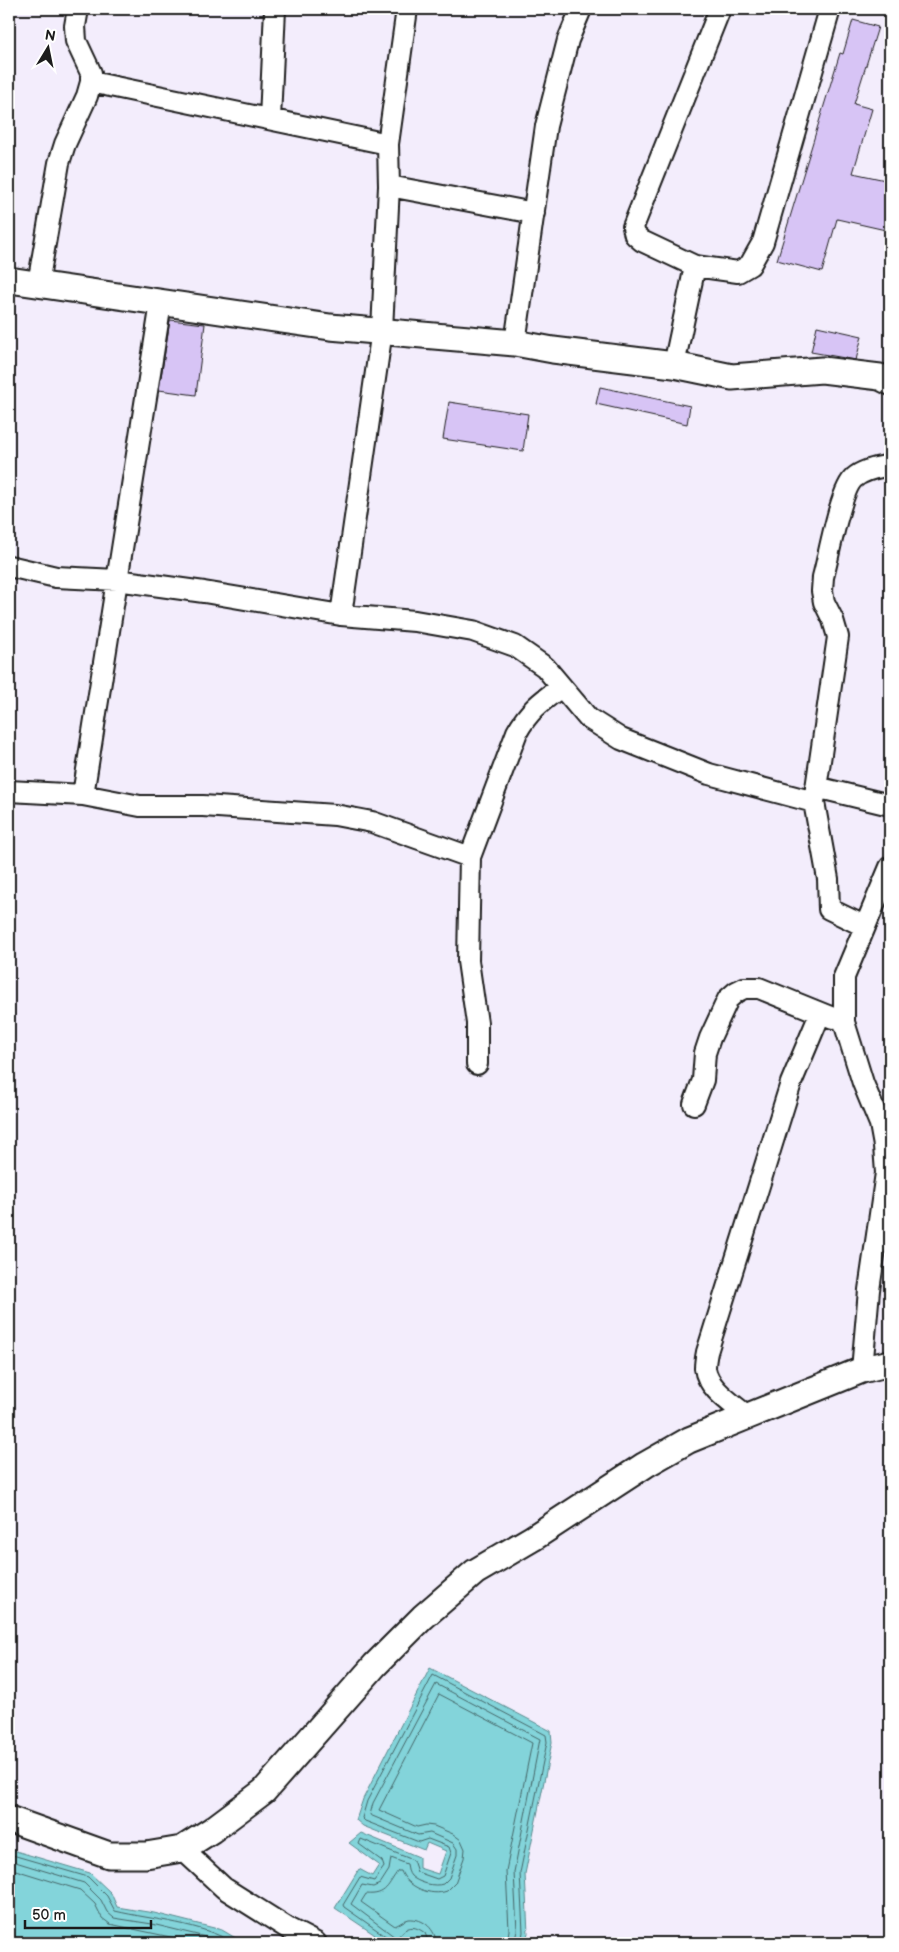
<svg xmlns="http://www.w3.org/2000/svg" width="899" height="1952" viewBox="0 0 899 1952" font-family="'Balsamiq Sans',sans-serif">
<style>
.water{fill:#83d4da;stroke:#5a8a8e}
.lines{fill:none;stroke-linecap:round;stroke-linejoin:round}
.shore{stroke:#456668;stroke-width:1}
.building{fill:#d7c4f5;stroke:#1c1c1c}
.minor-casing{stroke:#1c1c1c;stroke-width:24}
.major-casing{stroke:#1c1c1c;stroke-width:29}
.minor{stroke:#fff;stroke-width:20}
.major{stroke:#fff;stroke-width:25}
</style>
<rect width="100%" height="100%" fill="#f3edfc"/>
<filter id="ink" filterUnits="userSpaceOnUse"><feTurbulence type="fractalNoise" baseFrequency=".02" numOctaves="2"/><feDisplacementMap in="SourceGraphic" scale="10" xChannelSelector="R" yChannelSelector="G"/><feConvolveMatrix kernelMatrix="1 2 1 2 8 2 1 2 1" color-interpolation-filters="sRGB"/></filter>
<g filter="url(#ink)">
<path class="water" d="M430,1668l121,63 1,11 -27,132 3,59 -3,10h-104l-9,-5 -5,5h-20l-52,-35 24,-39 13,7 7,-11 -30,-22 12,-10 58,24v11l19,6 8,-23 -19,-8 -3,7 -61,-24 -7,-6 7,-21z
M9,1849l81,24 21,20 6,14 37,6 68,17 22,13h-235z"/>
<g class="lines">
<path class="shore" d="M9,1854l79,23 19,19 8,15c38,9 86,12 119,32
M9,1860l75,23 17,17 6,12 7,6 38,6 66,16 5,3
M9,1868l71,22 15,14 7,14 8,6 88,19
M389,1943l-2,-6 -43,-30 -1,-2 17,-28 14,4 10,-14 -2,-6 -23,-17 2,-5 52,21 4,12 20,7 6,-3 8,-23 -2,-6 -21,-8 -9,3 -54,-21 -3,-3 5,-17 66,-126 113,60 1,7 -27,131 3,59 -2,11
M429,1943l-4,-10c-11,-8 -18,-8 -27,4h-3l-44,-33 11,-19 11,2 7,-3 9,-14 2,-12 16,6c1,4 1,9 4,12 7,7 24,11 32,8l6,-6 8,-23v-6l-4,-6 -23,-10 -12,2 -48,-20 3,-12 63,-119 104,55 -26,133 3,59 -3,12
M436,1943c0,-13 -12,-25 -27,-24 -5,1 -9,5 -14,7l-34,-24 5,-8c21,2 22,-10 32,-23h3c6,16 30,26 46,20l8,-8 9,-25 1,-9 -4,-9 -8,-6 -19,-8 -8,-1 -9,2 -38,-17 60,-116 93,49 -26,128 3,59 -2,13"/>
</g>
<path class="building" d="M853,20l25,7 -24,77 18,5 -19,64 37,8v50l-53,-12 -15,53 -45,-12 63,-207 3,1z
M170,320l35,4 -9,71 -37,-5z
M817,326l45,10 -6,24 -45,-8z
M600,387l90,19 -3,18 -91,-20z
M449,402l79,12 -5,37 -80,-12z"/>
<g class="lines">
<defs>
<path id="minor" d="M91,82l297,62
M270,119l5,-110
M389,186l145,27
M695,266l-53,-25 -7,-6 -2,-8 87,-218
M38,284l21,-121 6,-19 22,-48 4,-14v-9l-15,-32 -1,-15 3,-17
M161,303l-78,492 57,11h63l132,9 37,7 98,35
M515,343l31,-217 22,-86 13,-31
M674,365l21,-99 43,6 12,-7 13,-23 67,-233
M9,566l47,11 61,3 87,12 137,23 74,6 58,10 42,15 30,21 43,51 33,21 88,35 105,28
M341,615l41,-285 7,-144 -1,-42 19,-135
M816,787l74,18
M9,791l74,4
M864,926l-35,-17 -1,-30 -14,-77 24,-165 -5,-17 -9,-18 -2,-11 1,-14c6,-21 17,-87 31,-99 10,-9 24,-10 36,-13
M477,1064v-41l-9,-62 2,-104 47,-125c12,-22 25,-31 44,-45
M694,1104l9,-24 2,-27 5,-15 18,-39 8,-7 8,-4h15l74,30
M862,1370l7,-80 17,-117 -2,-27 -4,-22 -17,-41 -19,-61v-45l46,-110
M747,1416c-14,-12 -40,-28 -42,-48 0,-5 1,-11 2,-16l84,-269 29,-69
M182,1849l42,39 65,41 27,14"/>
<path id="major" d="M9,280l321,47 185,16 38,7 121,15 58,12 90,-7 58,7 10,5
M9,1819l100,36h37l36,-6 30,-19 52,-39 111,-126 48,-48 52,-45 58,-34 112,-73 44,-25 173,-70 28,-7"/>
</defs>
<use href="#minor" class="minor-casing"/>
<use href="#major" class="major-casing"/>
<use href="#minor" class="minor"/>
<use href="#major" class="major"/>
</g>
</g>
<rect width="899" height="1952" fill="none" stroke="#fff" stroke-width="30"/>
<rect x="15" y="15" width="869" height="1922" fill="none" stroke="#1c1c1c" stroke-width="2" filter="url(#ink)"/>
<g transform="translate(48 48) rotate(10)" stroke="#ffffff" stroke-width="4" paint-order="stroke">
<path d="M0-4L9 19L0 12L-9 19Z" fill="#1c1c1c"/>
<text y="-8" font-size="14" font-weight="bold" text-anchor="middle" fill="#1c1c1c">N</text>
</g>
<path d="M25 1920v8h126v-8" fill="none" stroke="#1c1c1c" stroke-width="2.5"/>
<text x="32" y="1920" font-size="15" fill="#1c1c1c" stroke="#ffffff" stroke-width="4" paint-order="stroke">50 m</text>
</svg>
